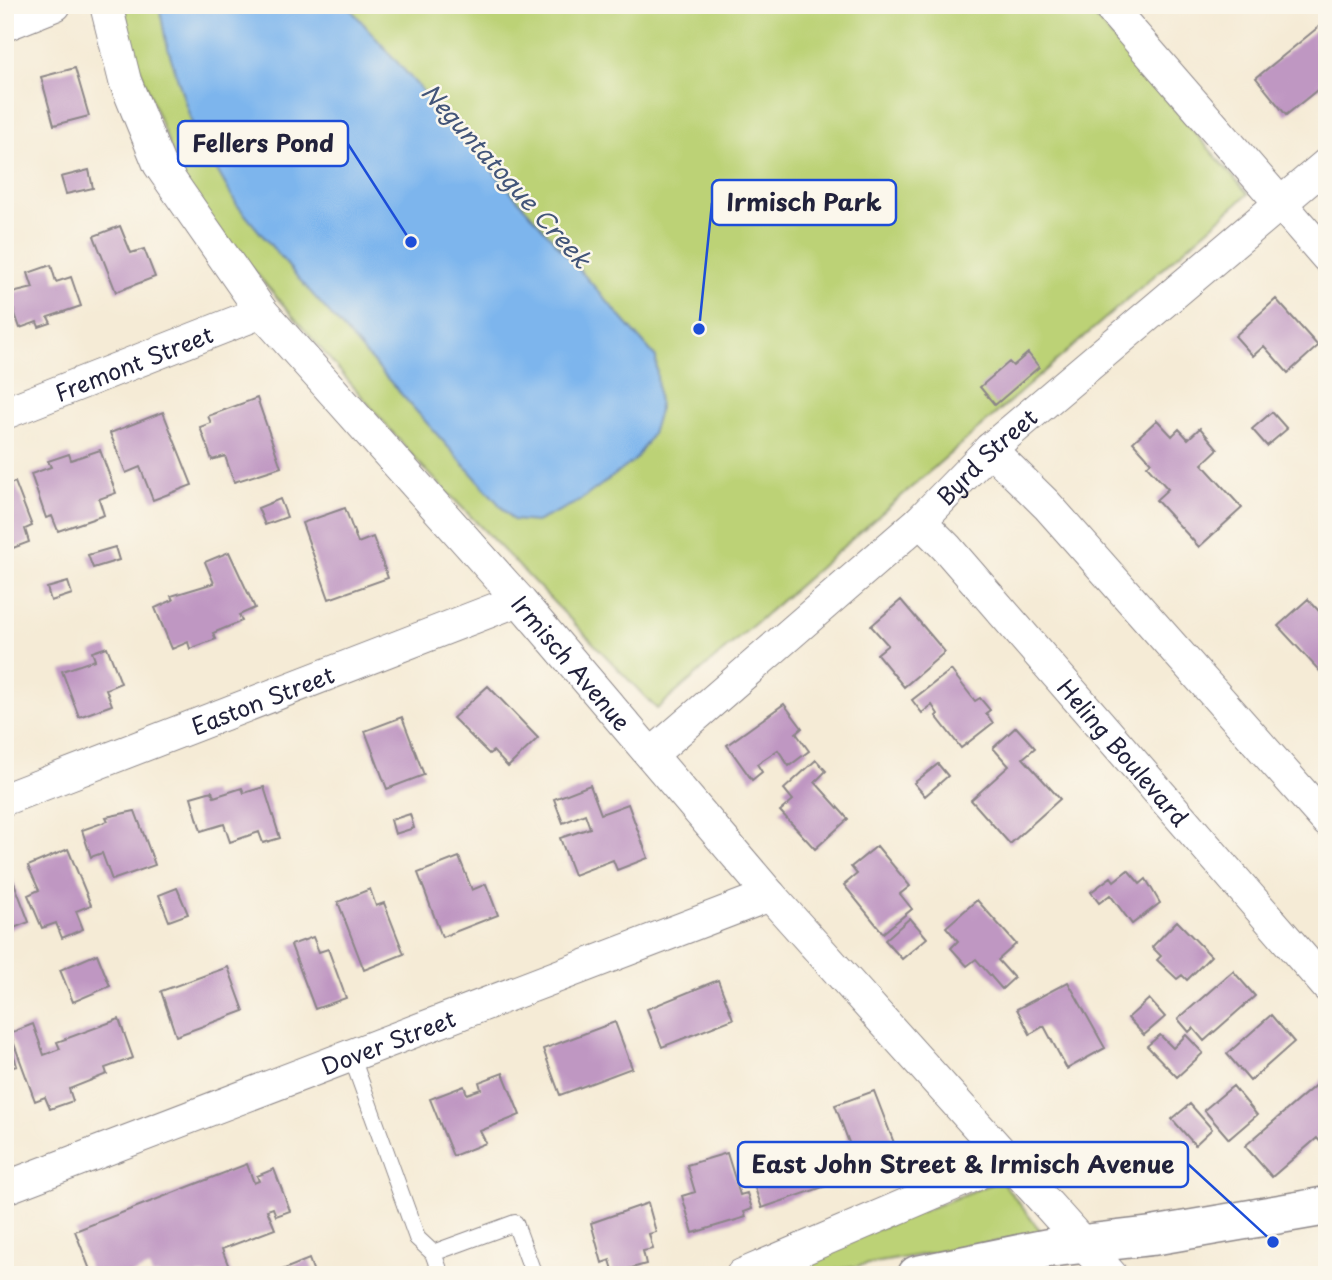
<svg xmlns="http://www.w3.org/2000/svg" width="1332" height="1280" viewBox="0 0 1332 1280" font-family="'Playpen Sans',sans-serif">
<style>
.green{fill:#bcd276;stroke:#6f7a58;stroke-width:2}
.water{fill:#7db5ed;stroke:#506c94;stroke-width:2}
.building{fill:#bf97c2}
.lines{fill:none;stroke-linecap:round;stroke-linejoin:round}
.service-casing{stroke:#8c8688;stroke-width:18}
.minor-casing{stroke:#8c8688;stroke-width:34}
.tertiary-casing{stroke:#8c8688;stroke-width:41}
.service{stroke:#fff;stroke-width:16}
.minor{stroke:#fff;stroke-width:32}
.tertiary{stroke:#fff;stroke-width:38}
.labels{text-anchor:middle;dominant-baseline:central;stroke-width:5;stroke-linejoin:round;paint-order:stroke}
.street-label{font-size:23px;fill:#22223b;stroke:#fbf7ec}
.water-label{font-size:24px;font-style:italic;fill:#425579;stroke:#fbf7ec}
.leader{fill:none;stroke:#1d4ed8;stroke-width:2.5}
.callout-dot{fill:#1d4ed8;stroke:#fbf7ec;stroke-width:2.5}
.callout{fill:#fbf7ec;stroke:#1d4ed8;stroke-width:2.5}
.callout-label{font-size:24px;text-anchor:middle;font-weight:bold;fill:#22223b}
</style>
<rect width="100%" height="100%" fill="#fbf7ec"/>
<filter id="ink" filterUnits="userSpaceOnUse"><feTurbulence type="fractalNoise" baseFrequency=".0143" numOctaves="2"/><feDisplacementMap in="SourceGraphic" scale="14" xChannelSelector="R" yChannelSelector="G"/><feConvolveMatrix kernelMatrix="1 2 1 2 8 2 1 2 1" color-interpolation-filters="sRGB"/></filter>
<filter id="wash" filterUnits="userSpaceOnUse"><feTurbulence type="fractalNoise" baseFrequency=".00686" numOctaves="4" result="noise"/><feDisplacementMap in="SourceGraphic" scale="28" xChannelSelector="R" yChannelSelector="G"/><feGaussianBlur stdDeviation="1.57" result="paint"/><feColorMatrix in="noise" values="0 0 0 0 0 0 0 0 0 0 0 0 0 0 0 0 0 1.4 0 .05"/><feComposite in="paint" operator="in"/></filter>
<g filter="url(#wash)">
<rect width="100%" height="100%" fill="#f5ebd6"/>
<path class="green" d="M125,5h960l163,189 -591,515 -239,-247 -229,-267 -61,-156z
M1001,1180l42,54 -238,41h-31l9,-9z"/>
<path class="water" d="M159,5h188l309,352 3,54 -7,23 -17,26 -57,42 -42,20 -23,-2 -215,-242 -61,-73 -43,-75 -28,-88z"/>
<g id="blocks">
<path class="building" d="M1327,20v62l-41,33 -30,-37z
M75,68l14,48 -35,9 -13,-48z
M89,170l4,18 -27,6 -5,-17z
M120,226l11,27 13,-4 11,28 -39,15 -22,-56z
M51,265l5,17 15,-5 10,29 -33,11 3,6 -12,4 -2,-5 -17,6 -12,-34 25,-6 -5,-15z
M1276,299l42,47 -30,27 -24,-27 -11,10 -18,-20z
M1028,353l11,14 -44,38 -15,-18 29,-25 4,4z
M257,398l24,69 -47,15 -9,-26 -13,4 -12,-33 11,-4 -3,-7z
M163,412l29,73 -39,15 -13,-33 -14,6 -16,-40z
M1272,412l15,17 -20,17 -15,-17z
M1157,420l15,16 7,-7 9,10 12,-11 18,21 -16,15 40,44 -43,39 -43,-47 12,-11 -21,-23 4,-4 -18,-20z
M100,450l16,43 -17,6 5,16 -46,16 -6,-15 -6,2 -15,-44 20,-7 -3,-6 21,-7 2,6z
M15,482l17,44 -7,3 4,13 -24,9v-65z
M280,499l7,18 -22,8 -7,-17z
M345,508l13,35 15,-6 15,41 -59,21 -27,-76z
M115,547l4,13 -26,8 -5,-13z
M229,552l26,56 -16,7 3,6 -29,12 3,6 -26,10 -2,-7 -16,7 -17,-41 18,-8 -2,-4 43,-13 -9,-21z
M68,582l4,12 -21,7 -4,-13z
M1308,599l19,21v59l-49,-53z
M901,600l44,52 -41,35 -27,-33 11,-9 -17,-19z
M107,647l14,36 -15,6 6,16 -33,12 -17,-46 33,-11 -3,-8z
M951,670l24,31 5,-3 10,12 -4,3 7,10 -32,25 -25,-32 2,-2 -6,-9 -10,8 -10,-13z
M488,686l50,52 -30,29 -15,-16 -4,3 -36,-36z
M784,704l18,24 -6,5 13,18 -20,15 -11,-16 -21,14 5,8 -10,8 -25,-35z
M402,717l22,58 -37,14 -22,-58z
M1016,727l19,21 -12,10 37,41 -50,45 -39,-44 38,-34 -16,-18z
M816,760l10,11 -11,11 33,37 -33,30 -35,-38 13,-11 -9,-11z
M938,764l10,12 -23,20 -11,-13z
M590,785l11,29 27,-10 20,54 -31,12 -4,-10 -39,15 -14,-37 30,-10 -5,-14 -22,9 -9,-24z
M264,787l16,51 -17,5 -4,-11 -29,10 -6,-18 -23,7 -10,-34 21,-6 2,6 28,-9 2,5z
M135,811l20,54 -43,15 -10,-27 -11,4 -9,-27 26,-9 -2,-4z
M410,814l4,14 -19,6 -4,-14z
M877,846l33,40 -10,8 12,15 -29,24 -39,-48 13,-11 -6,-7z
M68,849l23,56 -15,6 7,18 -21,9 -6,-15 -14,5 -14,-33 11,-5 -11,-24z
M459,857l13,33 14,-6 12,31 -56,22 -24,-64z
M1128,870l12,14 6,-5 14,24 -28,21 -22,-29 -11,8 -8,-11 20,-15 3,4z
M10,872l19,50 -23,9 2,5 -3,1v-63z
M177,888l11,26 -19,7 -10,-26z
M370,889l6,17 8,-3 20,51 -40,16 -26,-68z
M977,900l39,44 -18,16 16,18 -12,11 -26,-30 -9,7 -16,-18 7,-7 -12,-14z
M910,918l17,20 -25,21 -17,-19z
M1177,921l34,35 -24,24 -5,-5 -5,4 -20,-19 4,-4 -9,-9z
M313,937l6,15 9,-3 18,49 -31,11 -24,-64z
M97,954l13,32 -37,16 -13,-32z
M228,967l16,44 -68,25 -15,-45z
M1233,971l22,25 -51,45 -11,-13 -4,4 -11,-13z
M718,980l15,39 -71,28 -15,-38z
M1068,982l37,66 -38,21 -23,-43 -14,8 -13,-25z
M1149,999l16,18 -21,18 -16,-17z
M1271,1015l23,27 -44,39 -23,-27z
M119,1019l14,39 -28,10 2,6 -38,15 4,12 -23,8 -5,-12 -10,4 -25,-68 23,-9 11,31 16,-6 -3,-7z
M615,1022l17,46 -72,27 -17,-46z
M1160,1035l13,13 13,-13 17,18 -26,24 -30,-31z
M8,1036l9,30 -12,3v-32z
M503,1073l17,42 -40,16 6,12 -33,13 -23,-57 34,-13 3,8 14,-5 -2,-7z
M1325,1077l2,64 -5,3 -5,-6 -45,39 -27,-31z
M1233,1086l24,29 -28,24 -25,-29z
M874,1091l25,65 -39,16 -25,-67z
M1190,1104l22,25 -17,16 -23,-26z
M820,1150l12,34 -70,24 -12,-34z
M727,1153l13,42 7,-2 5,16 -8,3 2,5 -53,16 -11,-37 13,-4 -8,-27z
M247,1164l7,19 5,-2 -2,-5 17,-7 16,42 -14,5 -3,-8 -6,2 8,19 -53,20 10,26h-80l-3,-8 -19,8h-38l-17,-44z
M648,1203l8,29 -7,2 4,15 -10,2 3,13 -32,9 -4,-13 -8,3 -11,-40z
M309,1259l6,16h-30l-3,-5z"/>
</g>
</g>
<g filter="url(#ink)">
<use href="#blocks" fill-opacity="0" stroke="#8c8688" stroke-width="2"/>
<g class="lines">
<defs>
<path id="service" d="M351,1055l66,183 16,15
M441,1275l-8,-22 82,-30 19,52"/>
<g id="minor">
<path id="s1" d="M106,5l19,76 34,83 103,148 257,288 251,295 341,380"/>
<path d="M1108,5l219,252"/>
<path d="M5,25l50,-20"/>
<path id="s2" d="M5,413l257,-101"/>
<path d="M990,449l57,56 280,316"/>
<path id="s3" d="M920,521l26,26 381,439"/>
<path id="s4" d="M652,754l268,-233 70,-72 337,-285"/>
<path id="s5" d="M5,799l514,-199"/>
<path id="s6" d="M5,1188l765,-293"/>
<path d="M742,1275l233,-100 27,-21"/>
</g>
<path id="tertiary" d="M917,1275l131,-27 104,-12 175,-30"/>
</defs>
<use href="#service" class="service-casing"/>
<use href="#minor" class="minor-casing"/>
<use href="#tertiary" class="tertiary-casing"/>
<use href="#service" class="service"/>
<use href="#minor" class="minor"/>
<use href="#tertiary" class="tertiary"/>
</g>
</g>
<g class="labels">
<g class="street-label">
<text stroke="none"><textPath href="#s2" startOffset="138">Fremont Street</textPath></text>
<text stroke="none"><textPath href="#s4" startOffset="448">Byrd Street</textPath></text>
<text stroke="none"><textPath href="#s1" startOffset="816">Irmisch Avenue</textPath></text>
<text stroke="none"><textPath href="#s5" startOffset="276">Easton Street</textPath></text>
<text stroke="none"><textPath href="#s3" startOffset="308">Heling Boulevard</textPath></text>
<text stroke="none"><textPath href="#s6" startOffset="410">Dover Street</textPath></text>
</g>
<g class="water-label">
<text transform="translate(507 175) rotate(48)">Neguntatogue Creek</text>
</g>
</g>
<path class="leader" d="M411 242L348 144M699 329L712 203M1273 1242L1188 1164"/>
<g class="callout-dot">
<circle cx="411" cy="242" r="7"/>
<circle cx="699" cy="329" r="7"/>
<circle cx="1273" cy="1242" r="7"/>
</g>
<g class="callout">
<rect x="178" y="121" width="170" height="45" rx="7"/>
<rect x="712" y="180" width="184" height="45" rx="7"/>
<rect x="738" y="1142" width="450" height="45" rx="7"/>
</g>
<g class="callout-label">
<text x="263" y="152">Fellers Pond</text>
<text x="804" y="211">Irmisch Park</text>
<text x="963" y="1173">East John Street &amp; Irmisch Avenue</text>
</g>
<rect width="1332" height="1280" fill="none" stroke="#fbf7ec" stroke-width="28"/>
</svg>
